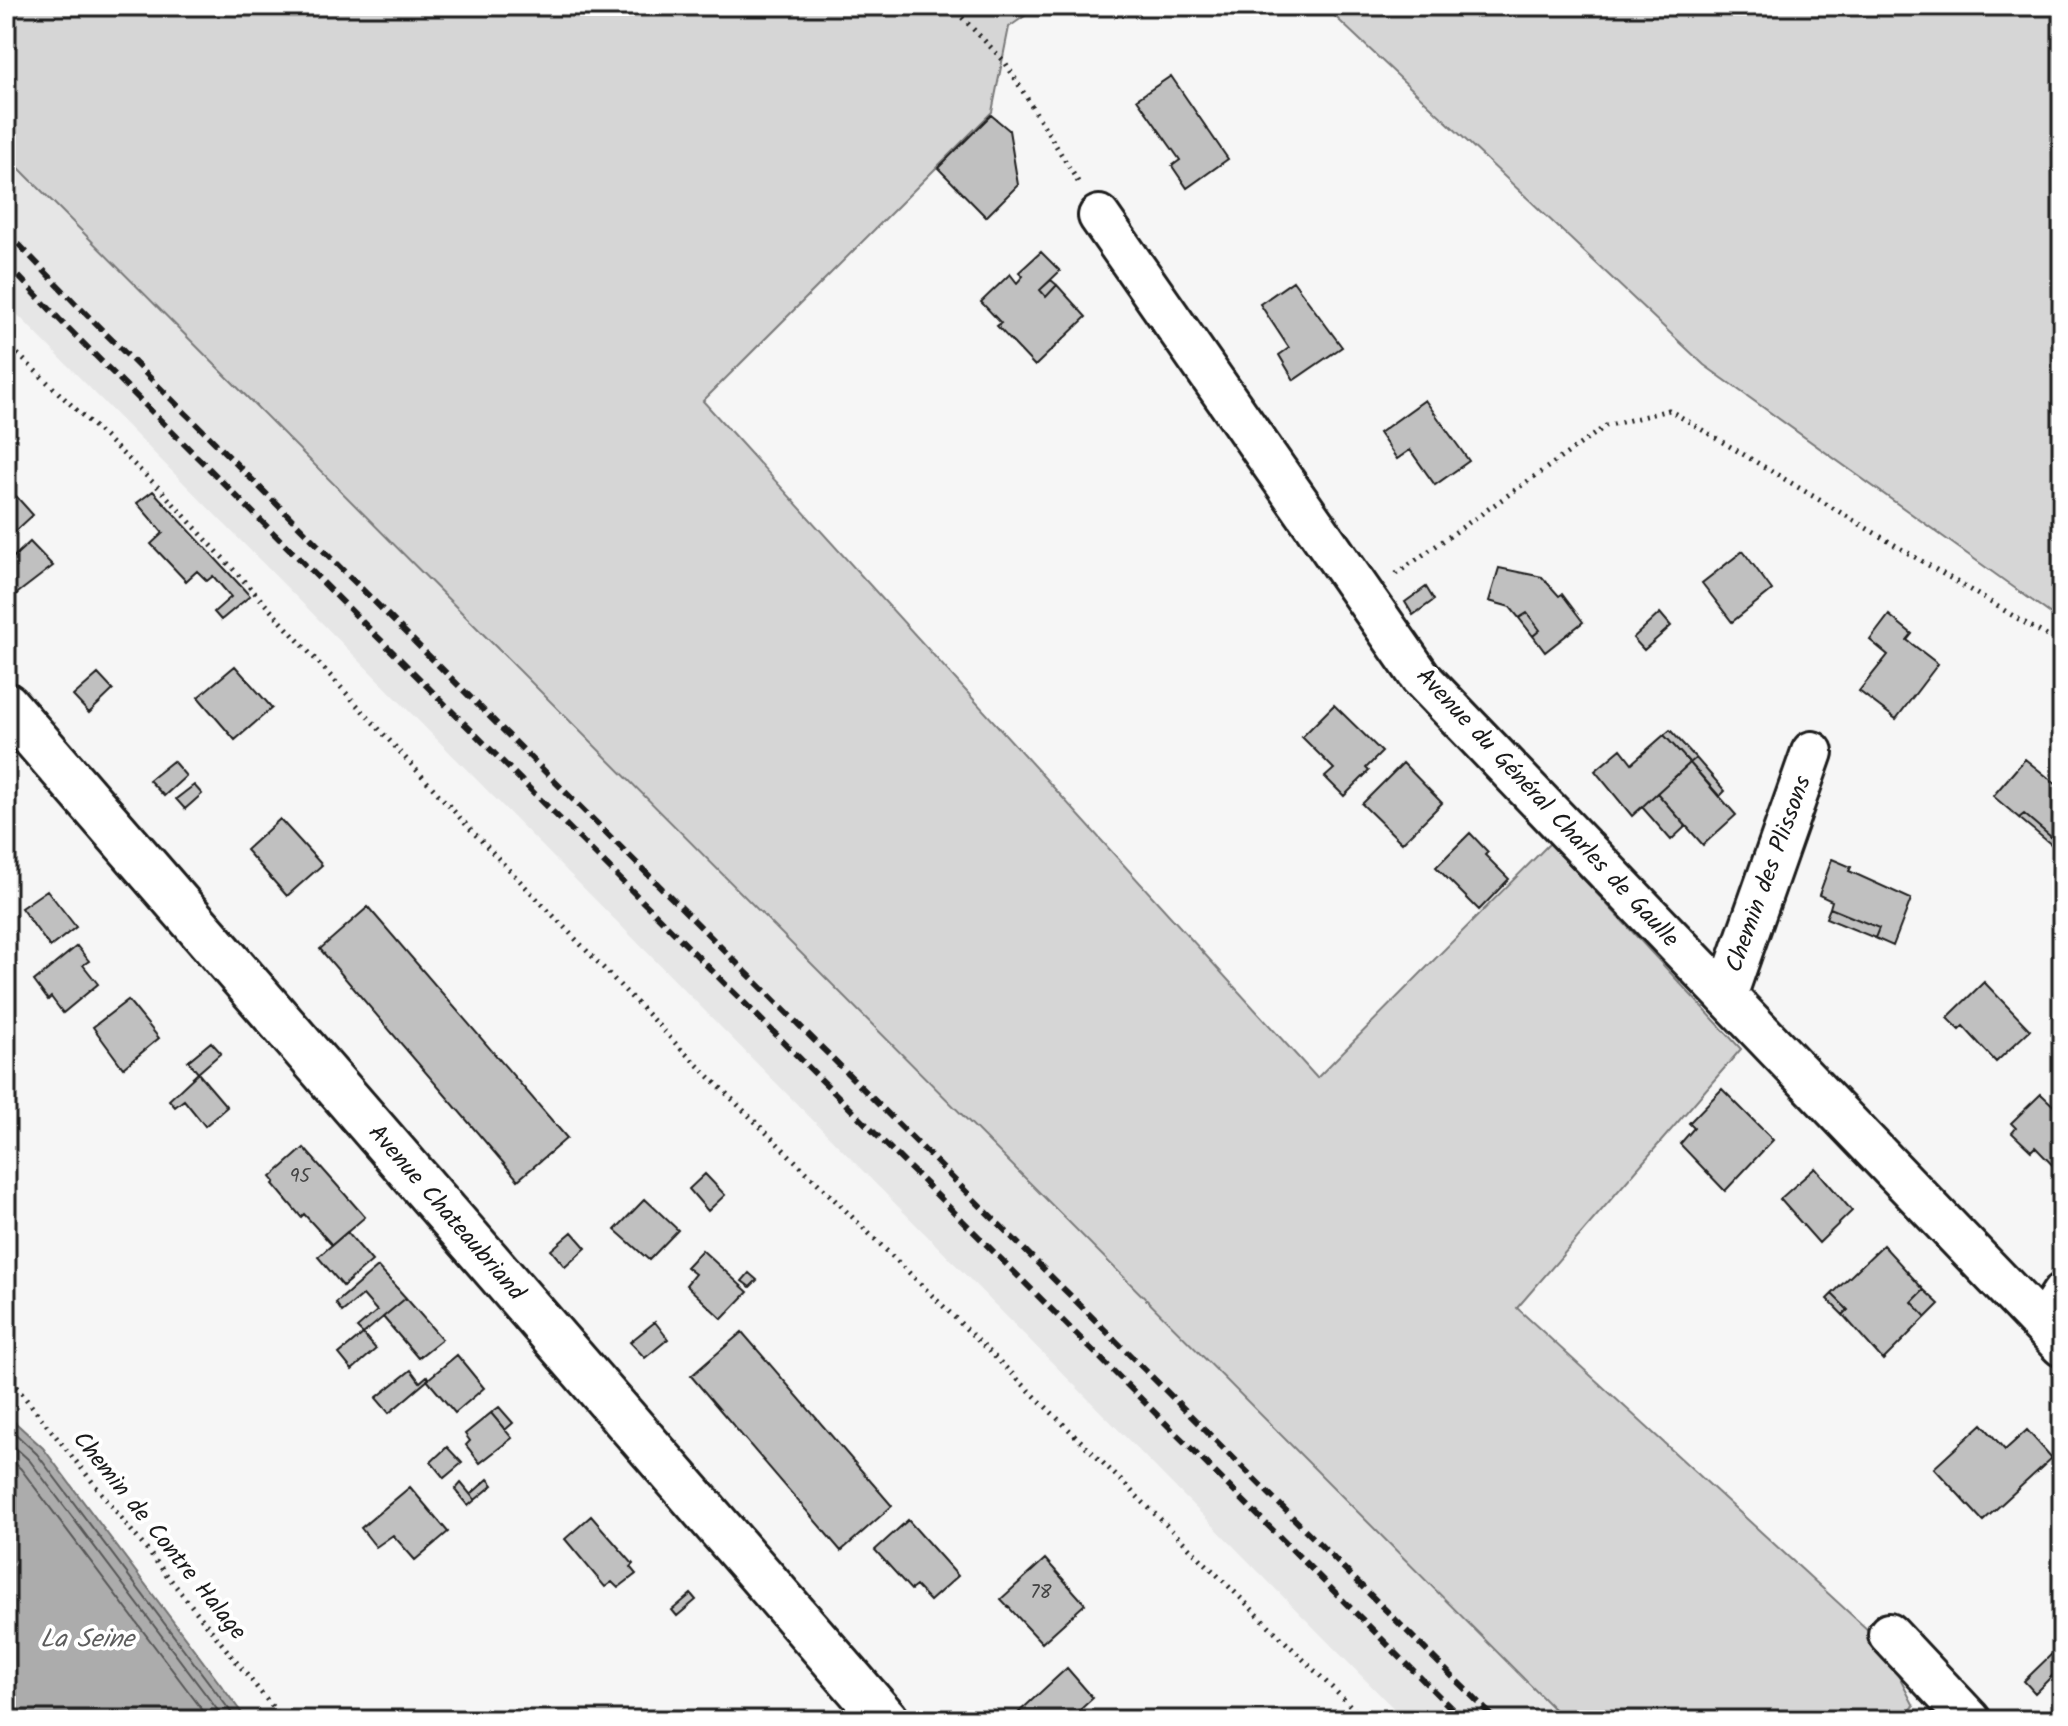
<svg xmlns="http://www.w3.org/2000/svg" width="2068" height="1726" viewBox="0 0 2068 1726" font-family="Kalam,sans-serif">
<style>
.built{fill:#e6e6e6}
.green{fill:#d6d6d6;stroke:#797979;stroke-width:2}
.water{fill:#acacac;stroke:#727272;stroke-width:2}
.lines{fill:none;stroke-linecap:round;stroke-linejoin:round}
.shore{stroke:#565656;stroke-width:2}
.building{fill:#c0c0c0;stroke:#1c1c1c;stroke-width:2}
.minor-casing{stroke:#1c1c1c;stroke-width:46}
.primary-casing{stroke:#1c1c1c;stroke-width:50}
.path{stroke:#1c1c1c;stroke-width:5;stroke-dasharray:2 6;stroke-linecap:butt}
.minor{stroke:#fff;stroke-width:40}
.primary{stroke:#fff;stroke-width:44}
.rail{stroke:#1c1c1c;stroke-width:6;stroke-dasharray:12 6;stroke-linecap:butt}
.labels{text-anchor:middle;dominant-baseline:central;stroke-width:8;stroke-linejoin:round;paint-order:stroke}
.number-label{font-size:20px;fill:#454545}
.street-label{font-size:24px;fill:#1c1c1c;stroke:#fff}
.water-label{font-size:26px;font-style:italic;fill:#5d5d5d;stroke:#fff}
</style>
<rect width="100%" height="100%" fill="#f6f6f6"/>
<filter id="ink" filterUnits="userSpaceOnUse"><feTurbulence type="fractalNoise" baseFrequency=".0125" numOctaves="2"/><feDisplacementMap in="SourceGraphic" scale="16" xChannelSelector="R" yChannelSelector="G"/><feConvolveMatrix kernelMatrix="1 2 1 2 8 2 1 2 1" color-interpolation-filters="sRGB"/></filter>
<g filter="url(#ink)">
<path class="built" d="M6,155l1559,1565h-160l-1399,-1417z"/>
<path class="green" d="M6,6h1033l-30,21 -17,85 -289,289 614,677 233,-235 191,206 -224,259 364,334 33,64 -13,14h-336l-1559,-1565z
M1324,6h738v616l-358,-257z"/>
<path class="water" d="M6,1414l37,34 204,272h-241z"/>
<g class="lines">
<path class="shore" d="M6,1425l31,29 200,266
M6,1439l24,22 195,259
M6,1455l15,14 189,251"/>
</g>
<path class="building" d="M1171,76l57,83 -41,29 -15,-22 8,-6 -43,-61z
M991,115l18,15 9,55 -32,32 -48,-49z
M1041,252l19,19 -20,19 6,7 11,-12 29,32 -51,49 -38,-40 4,-3 -20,-21 29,-28 7,9 6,-7 -4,-4z
M1051,280l6,5 -11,12 -6,-7z
M1293,281l49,66 -48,33 -15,-25 10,-7 -29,-44z
M1425,400l44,61 -34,24 -25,-35 -13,9 -18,-26z
M153,491l97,105 -29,24 -7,-8 17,-15 -18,-21 -6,5 -10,-10 -11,10 -35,-37 12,-11 -26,-30z
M16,496l17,19 -27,25v-37z
M30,542l23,24 -47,36v-38z
M1743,551l29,39 -40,32 -30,-39z
M1499,568l43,9 17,19 3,-2 21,28 -38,30 -12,-16 7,-6 -13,-17 -8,5 -9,-11 -21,-6z
M1426,587l8,13 -21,15 -8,-13z
M1527,613l13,17 -7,6 -14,-18z
M1660,613l11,13 -27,24 -11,-12z
M1889,615l23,19 -5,6 31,24 -42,55 -37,-28 29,-36 -18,-15z
M235,666l37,42 -37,32 -37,-43z
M98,674l15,16 -24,23 -16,-17z
M1334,705l48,47 -16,16 3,3 -25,25 -19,-19 9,-8 -32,-32z
M1670,730l26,28 -6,5 -26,-28z
M1664,735l26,28 -58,53 -37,-45 26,-22 11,14z
M1696,758l29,33 -6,6 -29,-34z
M2025,759l37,30v47l-5,6 -33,-28 -5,4 -26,-22z
M173,761l13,15 -22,20 -15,-16z
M1403,763l39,40 -40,40 -40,-39z
M1690,763l46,52 -33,30 -46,-52z
M194,785l8,9 -17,15 -9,-10z
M1657,793l29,33 -15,14 -29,-33z
M2024,814l33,28 -4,4 -34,-28z
M280,819l42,46 -35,31 -41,-46z
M1470,833l18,19 -3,3 24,24 -30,31 -43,-43z
M1832,859l19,8 -2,4 62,28 -18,47 -18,-8 4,-10 -49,-20 2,-7 -13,-6z
M47,890l29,37 -26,20 -29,-39z
M368,907l199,231 -49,42 -198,-231z
M1830,908l49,20 -4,10 -49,-20z
M77,946l12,15 -6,4 15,19 -35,29 -12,-16 -3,3 -14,-19z
M1984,982l46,48 -34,32 -33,-36 -4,4 -12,-12z
M128,1000l31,38 -36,30 -30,-41z
M211,1042l10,11 -23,20 -10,-12z
M198,1073l29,34 -22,19 -21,-26 -9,7 -6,-7z
M1722,1089l51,51 -48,51 -45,-47 14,-16 -5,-5z
M2041,1094l21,20v61l-27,-28 -4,4 -19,-18 4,-5 -5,-5z
M304,1148l61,69 -33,28 -28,-31 -3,3 -28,-33 2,-2 -4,-5z
M1815,1168l37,43 -33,32 -39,-44z
M705,1174l20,21 -17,16 -19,-22z
M645,1199l33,31 -29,30 -34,-30z
M347,1232l25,29 -29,25 -25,-29z
M572,1232l14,16 -21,19 -14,-17z
M1883,1245l41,45 -12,12 14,15 -43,43 -40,-45 5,-5 -16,-16z
M702,1250l46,42 -26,27 -36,-34 9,-11 -9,-7z
M378,1267l28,31 -43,36 -6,-6 20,-17 -14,-16 -21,17 -6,-9z
M749,1273l8,7 -7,7 -8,-6z
M1924,1290l15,14 -13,13 -14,-15z
M1832,1294l16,16 -5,5 -16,-16z
M406,1298l36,41 -24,19 -35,-41z
M655,1322l13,17 -23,19 -15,-16z
M742,1332l150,174 -51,45 -150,-175z
M363,1334l13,15 -24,21 -13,-16z
M457,1355l27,33 -29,25 -28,-33z
M411,1370l9,12 7,-6 2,3 -40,34 -13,-15z
M499,1407l14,16 -8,7 -14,-17z
M491,1413l21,25 -32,25 -14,-18 4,-4 -5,-7z
M1982,1424l23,26 22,-20 25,28 -69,63 -49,-53z
M447,1447l15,16 -18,15 -13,-16z
M488,1479l5,6 -18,15 -4,-6z
M461,1483l14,17 -7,6 -13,-16z
M410,1487l38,45 -33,28 -22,-25 -17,12 -15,-19z
M591,1516l42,48 -3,3 6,7 -18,14 -6,-6 -7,5 -40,-48z
M908,1520l50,56 -28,25 -14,-15 -5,4 -36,-40z
M1045,1559l40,45 -43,39 -41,-44z
M691,1594l5,6 -19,16 -5,-6z
M2062,1644v22l-27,27 -11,-12z
M1067,1668l26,30 -24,22h-43l-7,-8z"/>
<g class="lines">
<defs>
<path id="minor" d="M1099,216l322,462 641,668
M1726,996l86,-244
M2042,1325l20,-31
M1889,1634l81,86"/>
<path id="primary" d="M6,705l880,1015"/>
</defs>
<use href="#minor" class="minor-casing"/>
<use href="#primary" class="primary-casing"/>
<path class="path" d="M951,6l54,56 75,123
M6,343l154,146 313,343 207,216 685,672
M1396,574l210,-148 63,-16 393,235
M6,1374l277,346"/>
<use href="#minor" class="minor"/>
<use href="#primary" class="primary"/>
<path class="rail" d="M6,231l70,73 1420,1416
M6,263l53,56 1404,1401"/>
</g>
</g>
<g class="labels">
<g class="number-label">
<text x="300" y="1177">95</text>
<text x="1041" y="1593">78</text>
</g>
<g class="street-label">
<text transform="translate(1547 808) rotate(47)">Avenue du Général Charles de Gaulle</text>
<text transform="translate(1769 874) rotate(-70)">Chemin des Plissons</text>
<text transform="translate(446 1213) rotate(49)">Avenue Chateaubriand</text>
<text transform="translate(159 1536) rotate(51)">Chemin de Contre Halage</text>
</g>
<g class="water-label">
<text x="87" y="1640">La Seine</text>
</g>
</g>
<rect width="2068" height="1726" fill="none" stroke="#fff" stroke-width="32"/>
<rect x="16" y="16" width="2036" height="1694" fill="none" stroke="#1c1c1c" stroke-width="3" filter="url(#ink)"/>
</svg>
